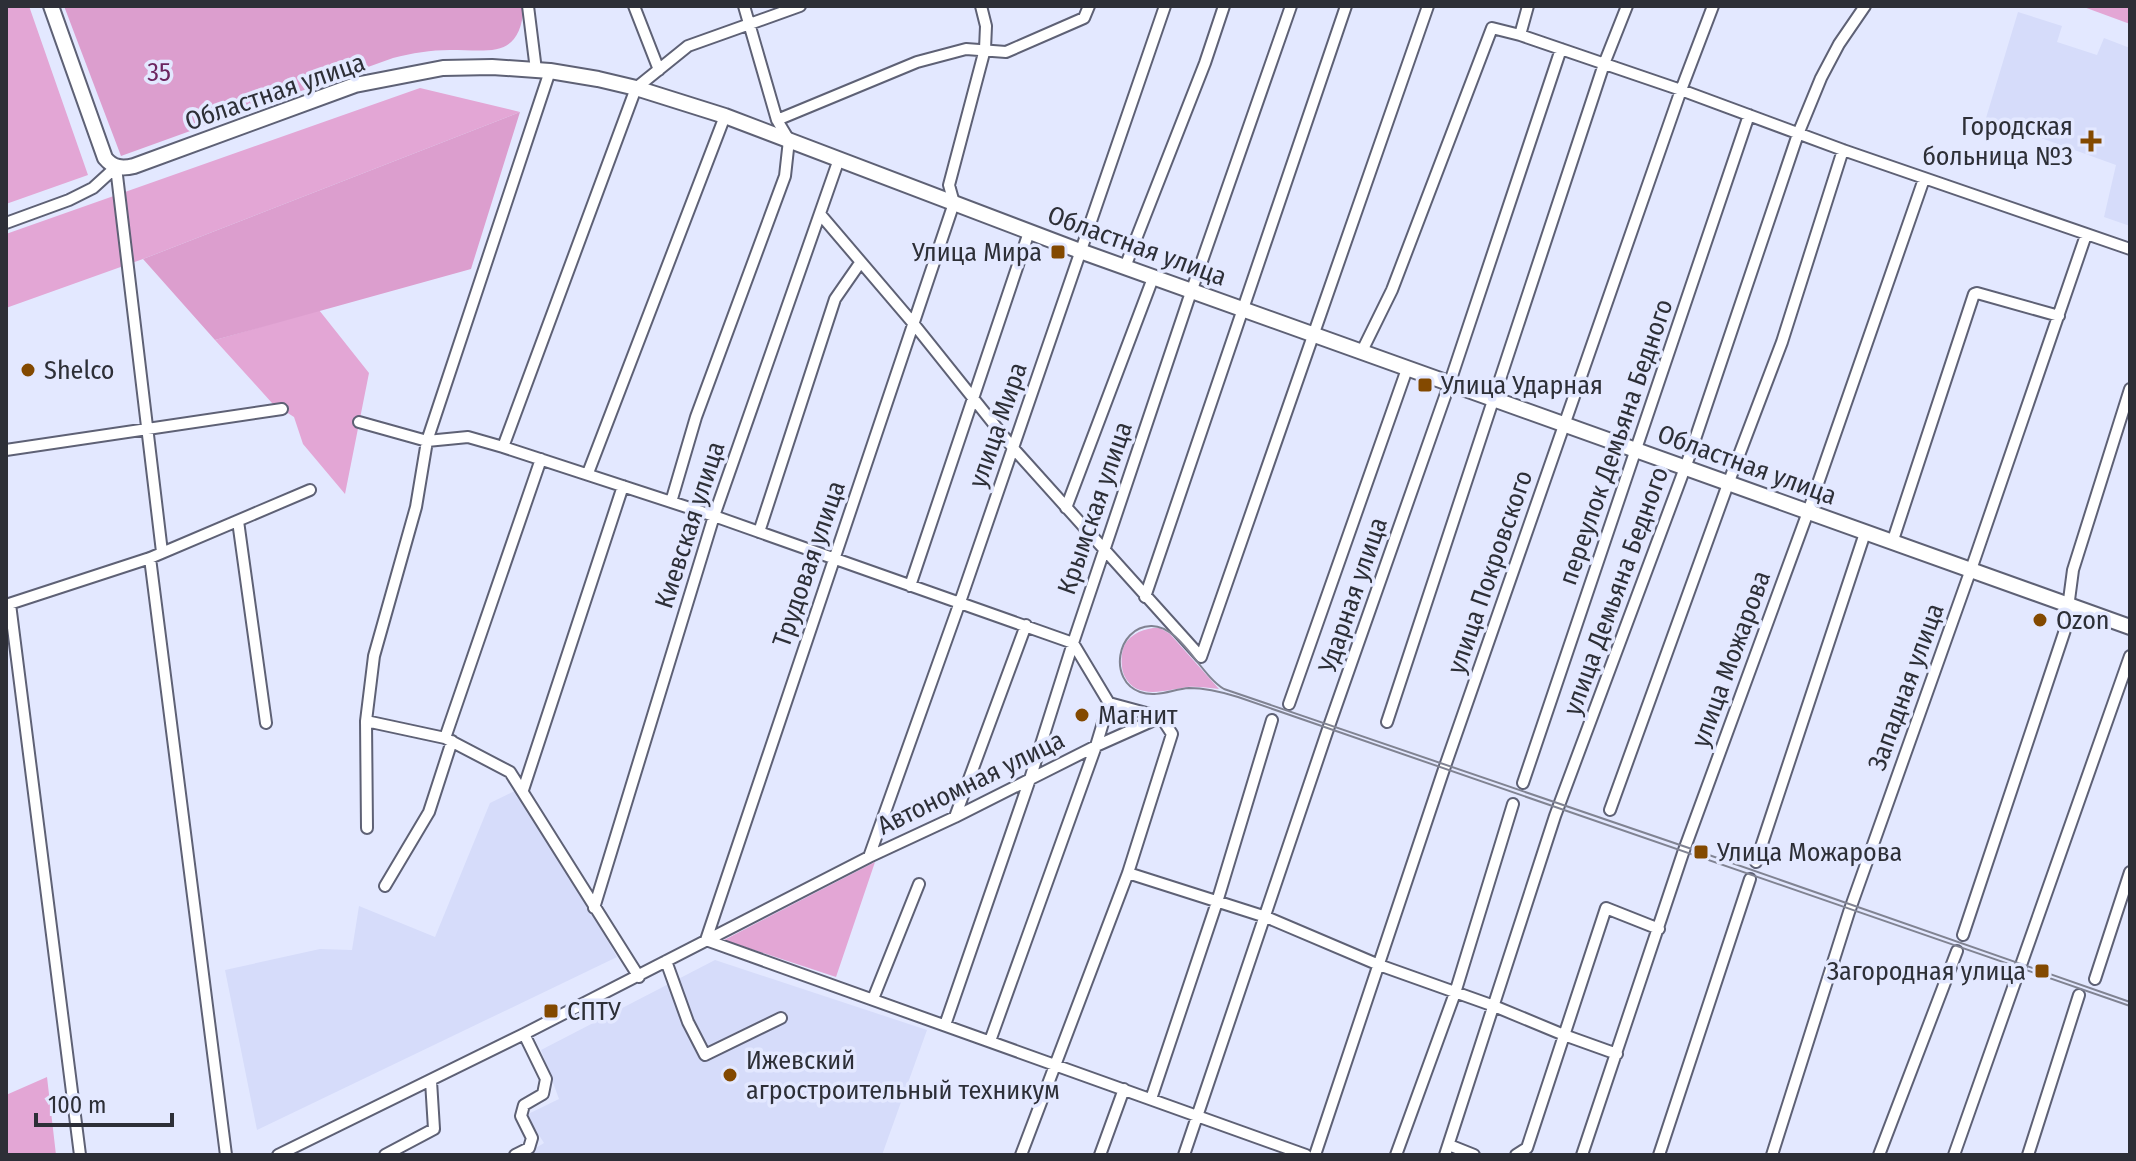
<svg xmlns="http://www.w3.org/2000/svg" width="2136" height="1161" viewBox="0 0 2136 1161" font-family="'Fira Sans Condensed',sans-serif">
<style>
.built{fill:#d6dcfa}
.green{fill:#e3a6d5}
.forest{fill:#dc9ece}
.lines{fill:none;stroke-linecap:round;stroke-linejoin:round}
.street-casing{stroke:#5e6175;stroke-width:14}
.secondary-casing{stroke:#5e6175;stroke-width:18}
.street{stroke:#fff;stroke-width:10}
.secondary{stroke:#fff;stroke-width:14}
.tram{stroke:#808392;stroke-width:2}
.poi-dot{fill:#834900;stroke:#e3e8ff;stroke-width:3}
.labels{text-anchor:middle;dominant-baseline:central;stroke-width:7;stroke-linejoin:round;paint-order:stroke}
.park-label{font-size:26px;fill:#6c2560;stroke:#e3e8ff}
.street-label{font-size:26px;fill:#2d2f37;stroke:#e3e8ff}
.poi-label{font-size:26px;fill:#2d2f37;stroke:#e3e8ff;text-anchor:start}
</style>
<rect width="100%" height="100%" fill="#e3e8ff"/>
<path class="built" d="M2018,12l44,14 -5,16 40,13 7,-17 26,10v178l-26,-9 12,-52 -130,-47z
M519,789l98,168 -360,173 -32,-160 95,-21 32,1 7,-44 76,31 55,-134z
M715,960l212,70 -45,125h-358l20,-12 -18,-28 33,-16 -18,-49z"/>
<path class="green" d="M6,6h23l59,169 -82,29z
M2081,6h49v18z
M420,88l100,24 -377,147 -137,49v-74z
M319,310l50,63 -24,121 -42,-50 -9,-27 -22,-14 -57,-63z
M1153,628h7l10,6 49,55c-10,-1 -22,-3 -32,-2 -21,3 -51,14 -63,-12 -3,-8 -3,-18 -1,-26 4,-13 17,-19 30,-21z
M875,862l-39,115 -112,-37z
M47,1077l9,78h-50v-60z"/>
<path class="forest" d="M64,6h460c-4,53 -33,44 -74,44 -19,0 -38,3 -57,8l-272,98z
M520,112l-49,157 -256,71 -72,-81z"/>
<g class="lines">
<defs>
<path id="street" d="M528,6l8,64
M634,6l25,64
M1520,35l8,-29
M777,120l140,-58 49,-13 40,3 78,-34 5,-12
M116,167l46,385
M820,214l93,109 100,125 188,209 227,-651
M6,223l63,-23 24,-12 23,-21
M1125,267l80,-204 19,-57
M1361,353l31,-63 100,-262 28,7 161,55 162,60 287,99
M359,422l68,19 41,-4 35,10 211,69 359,127 36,60 52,14
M503,447l133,-359 52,-42 112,-40
M6,450l276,-41
M588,473l137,-357
M671,502l25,-85 89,-241 4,-36 -12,-20 -33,-114
M1066,508l87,-230
M238,521l28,202
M759,532l76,-233 25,-36
M1892,543l82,-249 3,-1 82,23
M150,558l76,597
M910,586l119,-354
M1145,597l201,-591
M10,604l70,551
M6,605l144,-47 160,-68
M1289,704l118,-335
M366,721l79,17 65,34 129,205
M1387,722l217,-658 23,-58
M445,738l96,-279
M1523,783l226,-668
M523,790l100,-304
M1610,810l118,-326 54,-142 61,-192
M955,817l71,-192
M367,828l-1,-107 8,-65 42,-149 11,-66 123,-370
M869,857l91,-255 205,-596
M1756,862l109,-329
M1128,873l138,44 113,48 115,41 70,29 53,19
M385,886l44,-74 23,-71
M594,908l120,-392 125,-357
M1963,935l102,-305 8,-60 57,-181
M706,940l248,-737 -5,-18 36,-136 1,-23 -5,-20
M706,940l600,215
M666,961l22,61 17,33 76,-37
M2095,979l35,-107
M873,999l46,-115
M945,1025l85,-246 43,-136 115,-342 103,-295
M990,1041l106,-295 13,-43
M1151,1099l66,-197 55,-182
M1449,1145l25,10
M278,1155l246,-121 345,-177 86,-40 141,-71 65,-29
M385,1155l49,-26 -3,-48
M515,1155l14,-7 3,-10 -11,-22 3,-11 19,-11 3,-15 -22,-45
M1021,1155l107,-282 44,-139 -11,-17
M1100,1155l24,-66
M1184,1155l143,-423 122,-347 112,-336
M1315,1155l128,-383 238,-682 32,-84
M1396,1155l59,-162 58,-189
M1445,1155l110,-339 134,-359 109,-323 23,-56 18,-34 26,-38
M1516,1155l11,-7 79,-240 53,21
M1582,1155l101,-302 125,-341 116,-333
M1659,1155l91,-276
M1772,1155l77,-243 126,-354 111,-323
M1879,1155l78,-204
M1954,1155l176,-499
M2028,1155l51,-160"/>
<path id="secondary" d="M51,6l54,152c8,10 17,11 29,8l221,-81 88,-17 49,-1 58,4 48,8 38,9 89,28 355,135 1050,376"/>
</defs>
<use href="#street" class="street-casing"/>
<use href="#secondary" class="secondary-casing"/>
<use href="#street" class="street"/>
<use href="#secondary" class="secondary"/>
<path class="tram" d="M2130,1002l-444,-155 -462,-158c-24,-14 -44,-64 -73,-63 -35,1 -43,55 -11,66 17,6 33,-3 49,-4 17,0 33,4 49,9l892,309"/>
</g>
<g class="poi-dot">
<path d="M2087 129h8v8h8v8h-8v8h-8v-8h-8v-8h8z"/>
<rect x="1050" y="244" width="16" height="16" rx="4"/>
<circle cx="28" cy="370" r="8"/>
<rect x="1417" y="377" width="16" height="16" rx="4"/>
<circle cx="2040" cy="620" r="8"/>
<circle cx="1082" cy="715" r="8"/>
<rect x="1693" y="844" width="16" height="16" rx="4"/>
<rect x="2034" y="963" width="16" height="16" rx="4"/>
<rect x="543" y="1003" width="16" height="16" rx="4"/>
<circle cx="730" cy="1075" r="8"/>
</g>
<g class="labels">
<g class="park-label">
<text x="159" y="72">35</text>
</g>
<g class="street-label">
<text transform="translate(275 92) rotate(-19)">Областная улица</text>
<text transform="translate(1137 246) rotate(20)">Областная улица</text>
<text transform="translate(998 425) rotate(-71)">улица Мира</text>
<text transform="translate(1616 442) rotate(-71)">переулок Демьяна Бедного</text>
<text transform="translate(1747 465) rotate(20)">Областная улица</text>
<text transform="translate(1095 508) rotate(-71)">Крымская улица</text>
<text transform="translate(690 525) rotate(-72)">Киевская улица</text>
<text transform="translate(809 564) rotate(-71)">Трудовая улица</text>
<text transform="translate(1490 572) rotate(-71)">улица Покровского</text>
<text transform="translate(1616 591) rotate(-70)">улица Демьяна Бедного</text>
<text transform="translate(1353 595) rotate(-71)">Ударная улица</text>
<text transform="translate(1731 659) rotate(-70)">улица Можарова</text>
<text transform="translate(1906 687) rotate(-70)">Западная улица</text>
<text transform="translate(971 783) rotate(-26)">Автономная улица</text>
</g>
<g class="poi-label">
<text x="2073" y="126" text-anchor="end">Городская<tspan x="2073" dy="30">больница №3</tspan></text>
<text x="1042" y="252" text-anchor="end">Улица Мира</text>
<text x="44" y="370">Shelco</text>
<text x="1441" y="385">Улица Ударная</text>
<text x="2056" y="620">Ozon</text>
<text x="1098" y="715">Магнит</text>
<text x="1717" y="852">Улица Можарова</text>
<text x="2026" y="971" text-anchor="end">Загородная улица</text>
<text x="567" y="1011">СПТУ</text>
<text x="746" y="1060">Ижевский<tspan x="746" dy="30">агростроительный техникум</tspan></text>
</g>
</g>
<rect width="2136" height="1161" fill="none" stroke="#2d2f37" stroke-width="16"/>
<path d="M36 1113v12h136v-12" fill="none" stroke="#2d2f37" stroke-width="4"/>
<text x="48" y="1113" font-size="24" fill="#2d2f37" stroke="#e3e8ff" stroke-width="6" paint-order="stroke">100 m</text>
</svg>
